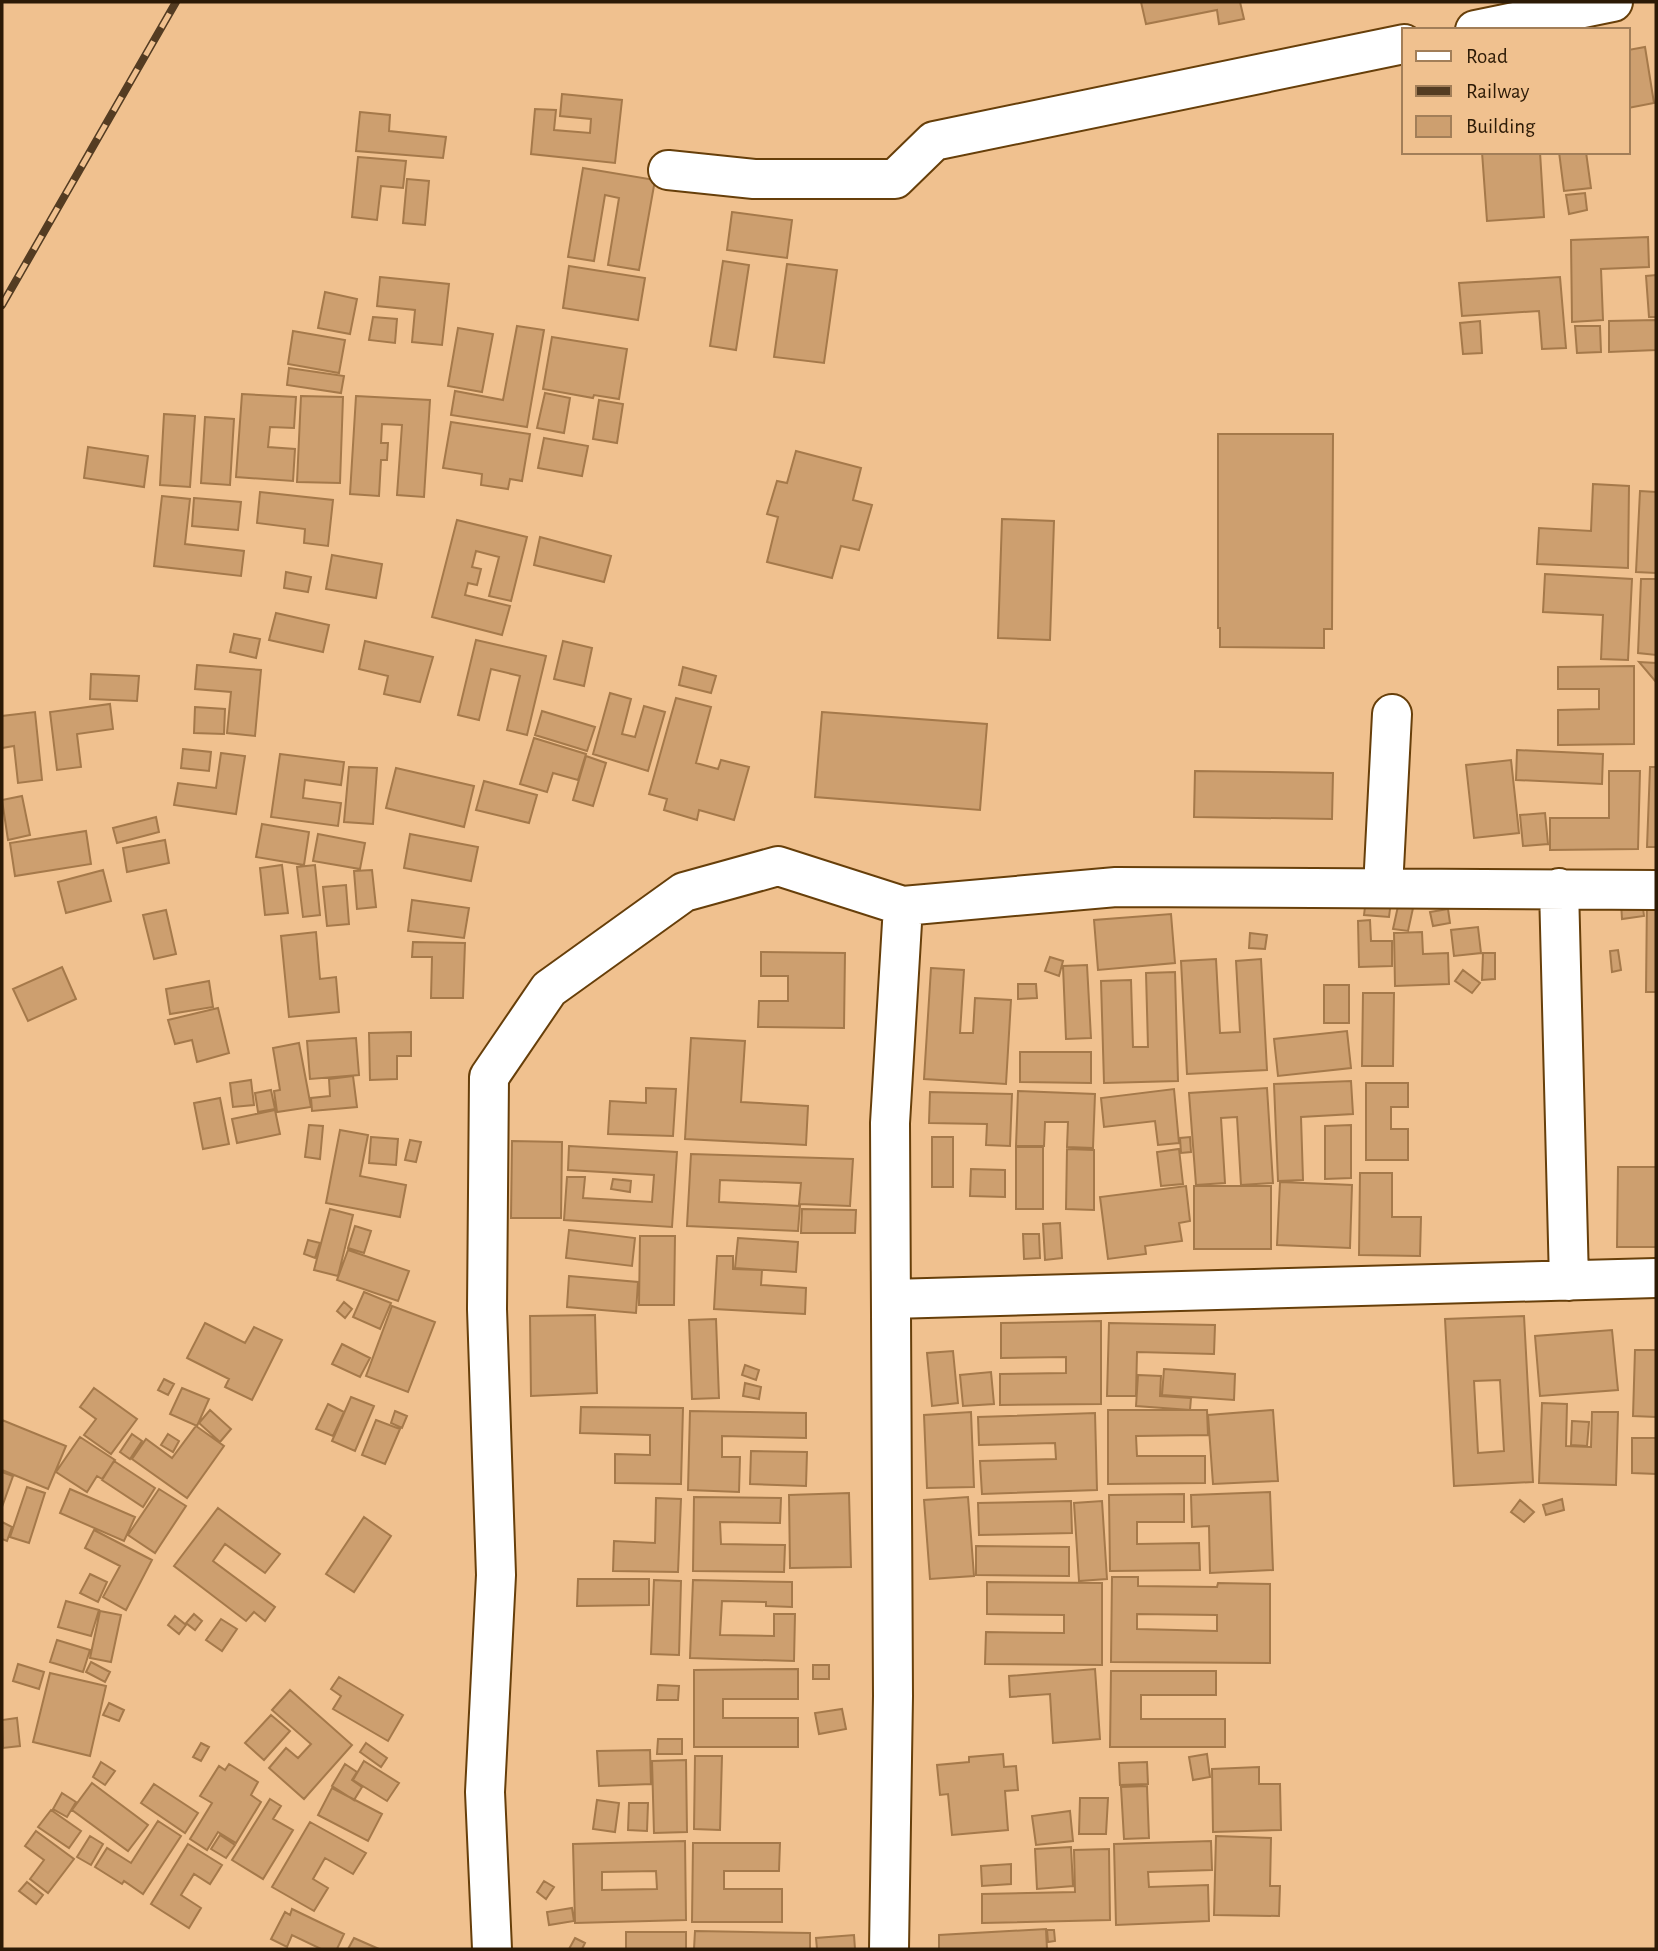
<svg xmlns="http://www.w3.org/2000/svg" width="1658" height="1951" viewBox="0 0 1658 1951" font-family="'Alegreya Sans',sans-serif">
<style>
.building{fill:#cd9f6f;stroke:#a5794a;stroke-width:2;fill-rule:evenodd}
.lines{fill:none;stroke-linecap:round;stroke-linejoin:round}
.minor-casing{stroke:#673f0a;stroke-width:42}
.minor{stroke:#fff;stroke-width:38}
.rail-casing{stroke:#543c22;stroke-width:8}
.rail{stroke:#f0c18f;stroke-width:5;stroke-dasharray:16;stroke-linecap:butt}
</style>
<rect width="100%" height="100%" fill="#f0c18f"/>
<path class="building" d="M1141,2h99l4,17 -25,5 -2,-14 -71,14z
M1645,47l9,56 -26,5v-58z
M562,94l60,6 -7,63 -84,-9 4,-45 21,1 -2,20 36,3 1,-14 -31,-3z
M360,112l30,3 -1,16 57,6 -3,21 -87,-7z
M1482,152h58l4,65 -57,4z
M1559,152h27l5,36 -27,3z
M358,157l48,4 -3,27 -22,-2 -4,34 -25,-3z
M583,168l72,12 -16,90 -31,-5 11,-67 -14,-3 -11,66 -26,-4z
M407,179l22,2 -4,44 -22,-2z
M1585,193l2,17 -18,4 -3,-19z
M732,212l60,8 -5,38 -60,-8z
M1648,237l1,30 -48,2 2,51 -31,2 -1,-82z
M723,261l26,4 -13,85 -26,-4z
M787,264l50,6 -13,93 -50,-6z
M569,266l76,12 -7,42 -75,-12z
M1656,275v42h-7l-3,-41z
M380,277l69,7 -7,61 -30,-3 3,-32 -38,-4z
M1560,277l6,71 -24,1 -3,-38 -77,5 -3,-33z
M325,292l32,7 -7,35 -32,-6z
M373,317l24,2 -2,24 -26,-3z
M1656,320v30l-47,2v-31z
M1480,321l2,32 -19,1 -3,-31z
M517,326l27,4 -17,97 -76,-12 4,-24 48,9z
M1575,326h25l1,26 -24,1z
M458,328l35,6 -11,58 -34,-6z
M293,331l52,9 -6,33 -51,-9z
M552,337l75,12 -8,50 -25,-4 -1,3 -50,-9z
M289,368l55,8 -3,17 -54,-8z
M545,393l25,5 -6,35 -27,-5z
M242,394l54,3 -2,31 -24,-1 -2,20 27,2 -2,32 -57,-4z
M301,396l42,1 -3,86 -43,-1z
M356,396l74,4 -6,97 -27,-2 5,-70 -20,-1 -1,19h7l-1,17h-6l-2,36 -29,-2z
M599,400l24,4 -6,39 -24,-4z
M164,414l31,2 -5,71 -30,-2z
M205,417l29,2 -4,66 -29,-2z
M451,422l79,12 -8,47 -12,-2 -2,10 -27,-4 1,-11 -39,-6z
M1218,434h115l-1,195h-8v19l-104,-1v-19h-2z
M544,438l44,8 -6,30 -44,-8z
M88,447l60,9 -4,31 -60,-9z
M796,451l65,17 -8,32 19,5 -13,45 -18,-4 -9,32 -65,-16 11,-45 -11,-3 10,-33 10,2z
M1593,484l36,2 -1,82 -91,-4 2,-36 52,3z
M1640,491l16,1v81l-20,-1z
M260,492l73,8 -5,46 -24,-3 1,-14 -48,-6z
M162,496l28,3 -5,45 59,7 -3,25 -87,-10z
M194,498l47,4 -3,28 -46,-4z
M1002,519l52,2 -4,119 -52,-2z
M457,520l70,17 -16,64 -22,-5 10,-39 -23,-6 -4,16 9,2 -4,16 -9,-2 -3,12 45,11 -8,29 -70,-18z
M540,537l71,19 -7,26 -70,-17z
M332,555l50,9 -6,34 -50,-9z
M286,572l25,5 -3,15 -24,-4z
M1545,574l87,5 -4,81 -27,-1 2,-44 -60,-3z
M1641,579h15v76l-18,-2z
M276,613l53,12 -6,27 -54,-12z
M234,634l26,5 -4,19 -26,-6z
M476,640l70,16 -19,79 -20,-5 13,-54 -29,-7 -12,51 -21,-5z
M365,641l68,16 -13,45 -36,-8 4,-18 -29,-7z
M563,641l29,7 -8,38 -30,-7z
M1639,662l17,1v19z
M197,665l64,5 -6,66 -28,-3 4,-41 -36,-3z
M1634,666v78l-76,1v-35l41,-1v-20h-41v-22z
M683,667l33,9 -5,17 -32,-8z
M91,674l48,2 -2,25 -47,-2z
M610,693l21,6 -9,35 13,3 9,-31 21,6 -17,59 -55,-17z
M676,698l35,9 -15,56 22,6 3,-9 28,7 -15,53 -35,-10 -2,10 -33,-10 3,-11 -18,-5z
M110,704l3,25 -36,5 4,33 -24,3 -7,-58z
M195,707l30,2 -1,25 -30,-1z
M542,711l53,16 -8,24 -52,-16z
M35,712l7,68 -24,3 -4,-37 -12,2v-32z
M822,712l165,12 -7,86 -165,-13z
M534,738l52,16 -8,26 -25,-7 -6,19 -27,-8z
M183,749l28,3 -2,19 -28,-3z
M1517,750l86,4 -1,30 -86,-4z
M221,753l24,3 -9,58 -62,-9 4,-22 38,5z
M280,754l64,8 -3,23 -36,-5 -2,18 38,5 -3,23 -67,-9z
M586,756l20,7 -13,43 -20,-6z
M1511,760l8,73 -45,5 -8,-73z
M349,767l28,1 -4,56 -29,-2z
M1650,767h6v80h-9z
M396,768l78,18 -10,41 -78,-19z
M1195,771l138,2 -1,46 -138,-2z
M1609,771h31l-2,78 -88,1v-32h59z
M484,781l53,14 -8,28 -53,-13z
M22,796l8,39 -22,5 -6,-40z
M1545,813l3,31 -25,2 -3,-31z
M156,817l3,15 -42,11 -4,-15z
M262,824l47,8 -5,33 -48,-8z
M86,831l5,33 -76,12 -5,-33z
M318,834l47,9 -5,26 -47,-8z
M410,834l68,13 -7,34 -67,-13z
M165,840l4,23 -42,9 -4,-24z
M282,865l6,48 -23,2 -5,-47z
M315,865l5,50 -17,2 -6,-50z
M103,870l8,31 -45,12 -8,-31z
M372,870l4,37 -19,2 -3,-38z
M346,885l3,39 -22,2 -4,-39z
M1647,896h9v96h-10z
M1400,897l15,2 -7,32 -15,-2z
M1366,899l25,2 -2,16 -25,-2z
M412,900l57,8 -5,30 -56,-7z
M1642,900l2,16 -22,3 -1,-17z
M1448,909l2,14 -17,3 -3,-14z
M166,910l10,44 -22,5 -11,-44z
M1171,914l4,49 -77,7 -4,-50z
M1370,920l1,21h21v25l-33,1 -1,-46z
M1478,927l3,26 -27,3 -3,-26z
M316,932l4,47 16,-2 3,35 -50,5 -8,-81z
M1422,932l1,22 25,-1 1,31 -54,2 -1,-53z
M1250,933l17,2 -2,14 -16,-1z
M413,942l52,1 -2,55h-32l1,-41h-20z
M1618,950l3,20 -9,2 -2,-21z
M761,952l84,1 -1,75 -86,-1 1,-26h29v-25h-27z
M1483,953h12v26l-13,1z
M1050,957l13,4 -4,15 -14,-5z
M1216,959l4,74 20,-1 -4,-71 25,-2 6,111 -80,4 -6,-113z
M1087,965l4,73 -25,1 -3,-73z
M62,967l14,32 -48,22 -15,-32z
M931,968l33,2 -4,63h13l2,-35 36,2 -5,84 -82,-5z
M1463,970l17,13 -8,10 -17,-12z
M1175,972l3,109 -74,2 -3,-102 30,-1 2,67h15l-2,-74z
M209,981l4,26 -43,7 -4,-25z
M1018,984h18l1,14 -19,1z
M1324,985h25v38h-25z
M1363,993h31l-1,73h-31z
M218,1008l11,45 -32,9 -5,-22 -17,4 -7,-24z
M1347,1031l4,37 -73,8 -4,-37z
M411,1032v24h-14v23l-27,1 -1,-47z
M356,1038l3,37 -49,4 -3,-38z
M691,1038l54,3 -4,61 67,4 -2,39 -121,-6z
M299,1043l12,64 -34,5 -3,-21 6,-1 -7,-42z
M1020,1052h71v31l-71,-1z
M353,1076l4,31 -45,4 -1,-13 19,-2 -1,-17z
M251,1080l3,25 -21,2 -3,-24z
M1351,1081l2,33 -52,3 2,63 -25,1 -4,-97z
M1366,1083h42v24h-17v22h17v31h-42z
M646,1088l30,1 -3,47 -65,-2 2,-33 36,2z
M1267,1088l6,95 -32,2 -4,-68 -16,1 4,65 -29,2 -7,-92z
M1174,1089l5,54 -21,2 -3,-24 -51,6 -3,-29z
M271,1090l4,19 -17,3 -3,-19z
M1018,1091l77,3 -2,54 -26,-1 1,-25h-23l-1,24h-28z
M930,1092l82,2 -2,52 -24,-1 1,-21 -58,-1z
M220,1098l9,46 -26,5 -9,-46z
M275,1110l5,24 -43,9 -5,-24z
M309,1125l14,1 -3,33 -15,-2z
M1351,1125v53l-26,1v-53z
M340,1130l28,5 -8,41 46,9 -6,32 -74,-14z
M371,1137l27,2 -2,26 -27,-2z
M932,1137h21v50h-21z
M1190,1137l1,15 -10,1 -1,-15z
M410,1140l11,2 -5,20 -11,-2z
M512,1141l50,1 -1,76h-50z
M569,1146l108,6 -5,75 -108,-7 3,-43h18l-2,21 69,4 2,-27 -86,-5z
M1016,1147h27v62h-27z
M1067,1149l27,1v60l-28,-1z
M1179,1149l4,35 -22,2 -4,-34z
M691,1154l162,5 -3,47 -51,-2 2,-21 -81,-3 -1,22 81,4 -2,25 -111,-5z
M1618,1167h38v80h-39z
M971,1169l34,1v27l-35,-1z
M1360,1173h32v44h29l-1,39 -61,-1z
M613,1179l18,2 -1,11 -19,-3z
M1280,1182l72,3 -2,63 -73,-3z
M1186,1186l4,35 -11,2 3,18 -37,5 1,8 -38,5 -8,-62z
M1194,1186h77v63h-77z
M330,1209l23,6 -15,61 -24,-6z
M802,1209l54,1 -1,23h-54z
M1060,1223l2,35 -17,2 -2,-36z
M355,1226l16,5 -7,22 -16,-5z
M569,1230l66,8 -3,28 -66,-8z
M1023,1234h16l1,24 -16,1z
M640,1236h35l-1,69h-35z
M738,1238l60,4 -2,30 -61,-4z
M308,1240l12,3 -5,15 -11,-4z
M348,1250l61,21 -11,30 -61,-21z
M717,1256h16v13l29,1 -1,15 45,3 -1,26 -91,-5z
M569,1276l69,6 -2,31 -69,-6z
M364,1292l27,11 -11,26 -27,-12z
M344,1302l8,7 -7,9 -8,-7z
M392,1306l43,16 -27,70 -42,-16z
M595,1315l2,78 -66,3 -1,-80z
M1524,1316l9,166 -79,4 -9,-167zM1500,1380l4,71 -26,2 -4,-72z
M716,1319l3,79 -27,1 -3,-79z
M1101,1321v83l-101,1v-31l66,-1v-16l-65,1v-35z
M205,1323l40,20 9,-16 28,13 -30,60 -27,-13 4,-8 -42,-21z
M1109,1323l106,2 -1,29 -77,-2 -1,44h-29z
M1612,1330l6,60 -78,6 -5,-60z
M342,1344l28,14 -10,19 -28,-13z
M1635,1350h21v67l-23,-1z
M953,1351l5,52 -26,3 -5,-53z
M745,1365l14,5 -3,10 -14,-5z
M1164,1369l71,5 -1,26 -72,-5z
M991,1372l3,32 -31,2 -3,-31z
M1138,1375l23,1 -1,20 31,2 -1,12 -54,-4z
M164,1379l10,5 -6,11 -10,-5z
M745,1383l16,4 -2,12 -16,-3z
M94,1388l43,31 -26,35 -27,-19 12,-16 -16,-12z
M182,1388l27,11 -12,27 -27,-12z
M351,1397l23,9 -19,45 -23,-10z
M1542,1403l25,1 -1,42 25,1 1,-35h26l-2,73 -77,-2z
M328,1404l16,8 -11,24 -17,-7z
M581,1407l102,1 -2,76 -66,-1v-29l35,1v-20l-70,-2z
M210,1410l21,19 -11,13 -21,-19z
M1108,1410h99l1,25 -72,1 1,20h68v27l-97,1z
M1273,1410l5,71 -65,3 -5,-69z
M395,1411l12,5 -5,12 -11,-5z
M690,1411l116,2v25l-84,-2v21h18l-1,35 -51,-2z
M971,1412l3,75 -47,1 -3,-73z
M1095,1413l2,77 -115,4 -2,-33 76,-2 -1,-16 -76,2 -1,-28z
M2,1420l64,26 -18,43 -46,-19z
M376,1420l24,9 -15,35 -23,-9z
M1572,1421l17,1 -2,24 -16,-1z
M196,1426l28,20 -37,52 -55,-39 14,-20 26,19z
M132,1434l10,7 -12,18 -10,-7z
M168,1434l11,7 -6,11 -12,-7z
M80,1437l35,23 -13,19 -5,-3 -10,16 -31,-20z
M1632,1438h24v36l-24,-1z
M751,1451l56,1 -1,34 -56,-2z
M114,1461l41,27 -12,19 -41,-27z
M2,1472l11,4 -11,31z
M27,1487l18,6 -16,50 -19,-6z
M70,1489l65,28 -11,24 -64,-28z
M159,1489l27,17 -31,47 -27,-18z
M1270,1492l3,78 -63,3 -1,-47 -17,1 -1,-32z
M849,1493l2,74 -61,1 -1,-73z
M1184,1494v28h-47v22l62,-1 1,27 -90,1 -1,-76z
M694,1497l87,1 -1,25 -60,-1 1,22 64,1 -1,27 -91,-1z
M968,1497l6,79 -44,3 -6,-79z
M656,1498l25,1 -3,73 -65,-1 1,-30 41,2z
M1562,1499l2,11 -18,5 -3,-10z
M1520,1500l14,12 -10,10 -13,-10z
M1071,1501l1,32 -93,2 -1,-32z
M1102,1501l5,78 -28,2 -5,-78z
M218,1508l62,46 -15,19 -40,-29 -12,17 62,46 -10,14 -11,-9 -8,9 -72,-55z
M364,1517l27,19 -37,56 -28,-18z
M2,1522l10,5 -5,14 -5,-2z
M94,1530l58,30 -26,50 -23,-13 17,-31 -35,-18z
M976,1546l93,1v29l-93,-1z
M90,1574l17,8 -9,20 -18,-9z
M1112,1577h26v9l79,1 1,-4 52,1v79l-159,-1zM1137,1614l80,1v16l-80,-2z
M578,1579h71v26l-72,1z
M654,1580l27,1 -2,74 -28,-1z
M693,1580l99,2v25l-26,-1v-4l-44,-1 -2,34 54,1v-22h21l-1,47 -104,-3z
M987,1582l115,1v82l-117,-1 1,-32 78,1v-18l-77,-1z
M66,1601l33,9 -8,26 -33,-9z
M100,1611l21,4 -10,47 -21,-4z
M194,1614l8,7 -7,9 -9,-7z
M175,1616l11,9 -7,9 -11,-9z
M221,1619l16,10 -15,22 -16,-11z
M57,1640l33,10 -7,22 -33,-10z
M91,1662l19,10 -5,10 -19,-10z
M18,1664l26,8 -5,17 -26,-8z
M813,1665h16v14h-16z
M798,1669v30h-75v19h75v29h-104v-77z
M1095,1669l5,70 -47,4 -3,-49 -40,3 -1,-21z
M1111,1671h105v24h-75v24h84v28h-115z
M50,1673l56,13 -16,70 -57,-14z
M339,1677l64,38 -15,26 -55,-32 8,-13 -10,-7z
M658,1685l21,1 -1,14h-21z
M290,1690l62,55 -48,54 -35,-31 17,-20 12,10 13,-14 -39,-34z
M109,1703l15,7 -5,11 -16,-6z
M842,1709l4,20 -27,5 -4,-21z
M271,1715l19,16 -26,29 -19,-17z
M17,1718l3,28 -17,2 -1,-28z
M658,1739h24v15h-25z
M201,1743l8,4 -8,14 -8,-4z
M366,1743l21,15 -6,9 -21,-15z
M650,1750l1,34 -52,2 -2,-35z
M1003,1754l1,13 12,-1 2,24 -13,1 3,39 -56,5 -4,-41 -8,1 -3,-30 32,-3v-5z
M1207,1754l3,23 -17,3 -4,-23z
M695,1756h27l-2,74 -26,-1z
M686,1760l1,72 -33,1 -2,-72z
M364,1761l35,22 -12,18 -34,-21z
M101,1762l14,9 -10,14 -12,-8z
M1147,1762l1,22 -28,1 -1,-22z
M229,1764l29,18 -7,13 10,7 -25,41 -18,-11 -11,18 -17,-11 22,-36 -12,-7 19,-30 6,4z
M345,1764l12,8 -5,8 10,7 -8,13 -22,-14z
M1259,1767v17h21l1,46 -68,2 -1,-63z
M92,1783l56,42 -20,26 -56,-41z
M154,1784l44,29 -13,20 -44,-30z
M1147,1786l2,52 -25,1 -3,-52z
M332,1788l50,26 -14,27 -50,-26z
M62,1793l14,9 -9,15 -14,-8z
M1080,1798h28l-2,36h-27z
M270,1799l11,7 -8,13 20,11 -30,49 -31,-19z
M597,1800l22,3 -4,29 -22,-3z
M629,1803h19l-1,28 -19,-1z
M51,1810l30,21 -12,17 -31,-21z
M1070,1811l3,30 -37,4 -4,-29z
M158,1821l23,15 -38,58 -19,-13 -2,3 -27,-17 12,-19 24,15z
M310,1822l56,31 -13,21 -28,-16 -12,21 15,9 -14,23 -42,-24z
M36,1831l38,28 -26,34 -18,-14 14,-19 -19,-14z
M220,1835l15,10 -9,13 -15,-9z
M90,1836l13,8 -12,21 -14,-8z
M1216,1836l55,2 -1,48h10l-1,30 -65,-1z
M685,1841l1,79 -111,3 -2,-79zM656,1871l1,18 -55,1v-18z
M1211,1841l1,29 -64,2 1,15 59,-2 1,36 -93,4 -2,-81z
M693,1843h87l-1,28h-55v18h58v33h-90z
M188,1844l34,21 -12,19 -16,-10 -13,21 20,13 -12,20 -38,-24z
M1071,1847l2,39 -36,3 -2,-40z
M1109,1849l1,71 -128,3v-29l93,-2 -1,-42z
M1011,1864v20l-29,2 -1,-20z
M544,1881l10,6 -8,12 -9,-7z
M27,1882l16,13 -7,9 -17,-13z
M572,1908l2,13 -25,4 -2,-13z
M292,1909l52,25 -7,15h-16l-29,-14 -5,12 -16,-8 14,-27 5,3z
M1046,1929l1,20h-108v-14z
M1047,1930h7l1,11 -7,1z
M695,1931l115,2v16h-116z
M626,1932h60v17h-60z
M854,1935l1,14h-38l-1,-11z
M354,1938l25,11h-31z
M575,1938l10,5 -3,6h-13z"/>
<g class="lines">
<defs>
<path id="minor" d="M1475,30l138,-28
M668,170l86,9h141l39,-38 470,-97
M1383,888l9,-174
M1559,888l10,393
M891,1299l765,-21
M492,1949l-7,-157 11,-217 -9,-266 2,-232 60,-88 135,-97 94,-26 125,40 213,-19 540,3
M889,1949l4,-253 -3,-573 13,-217"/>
</defs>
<use href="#minor" class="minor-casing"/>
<use href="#minor" class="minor"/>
<defs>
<path id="rail" d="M2,305l174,-303"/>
</defs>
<use href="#rail" class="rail-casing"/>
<use href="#rail" class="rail"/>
</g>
<rect width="1658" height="1951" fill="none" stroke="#2c1a06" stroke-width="7"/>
<rect x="1402" y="28" width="228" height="126" fill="#f0c18f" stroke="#a27e58" stroke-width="2"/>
<rect x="1416" y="51" width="35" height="10" fill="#ffffff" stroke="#a27e58" stroke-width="2"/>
<text x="1466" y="63" font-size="21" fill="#2c1a06">Road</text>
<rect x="1416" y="86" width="35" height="10" fill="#543c22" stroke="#a27e58" stroke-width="2"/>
<text x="1466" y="98" font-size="21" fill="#2c1a06">Railway</text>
<rect x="1416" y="116" width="35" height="21" fill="#cd9f6f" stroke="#a27e58" stroke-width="2"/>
<text x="1466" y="133" font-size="21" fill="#2c1a06">Building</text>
</svg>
